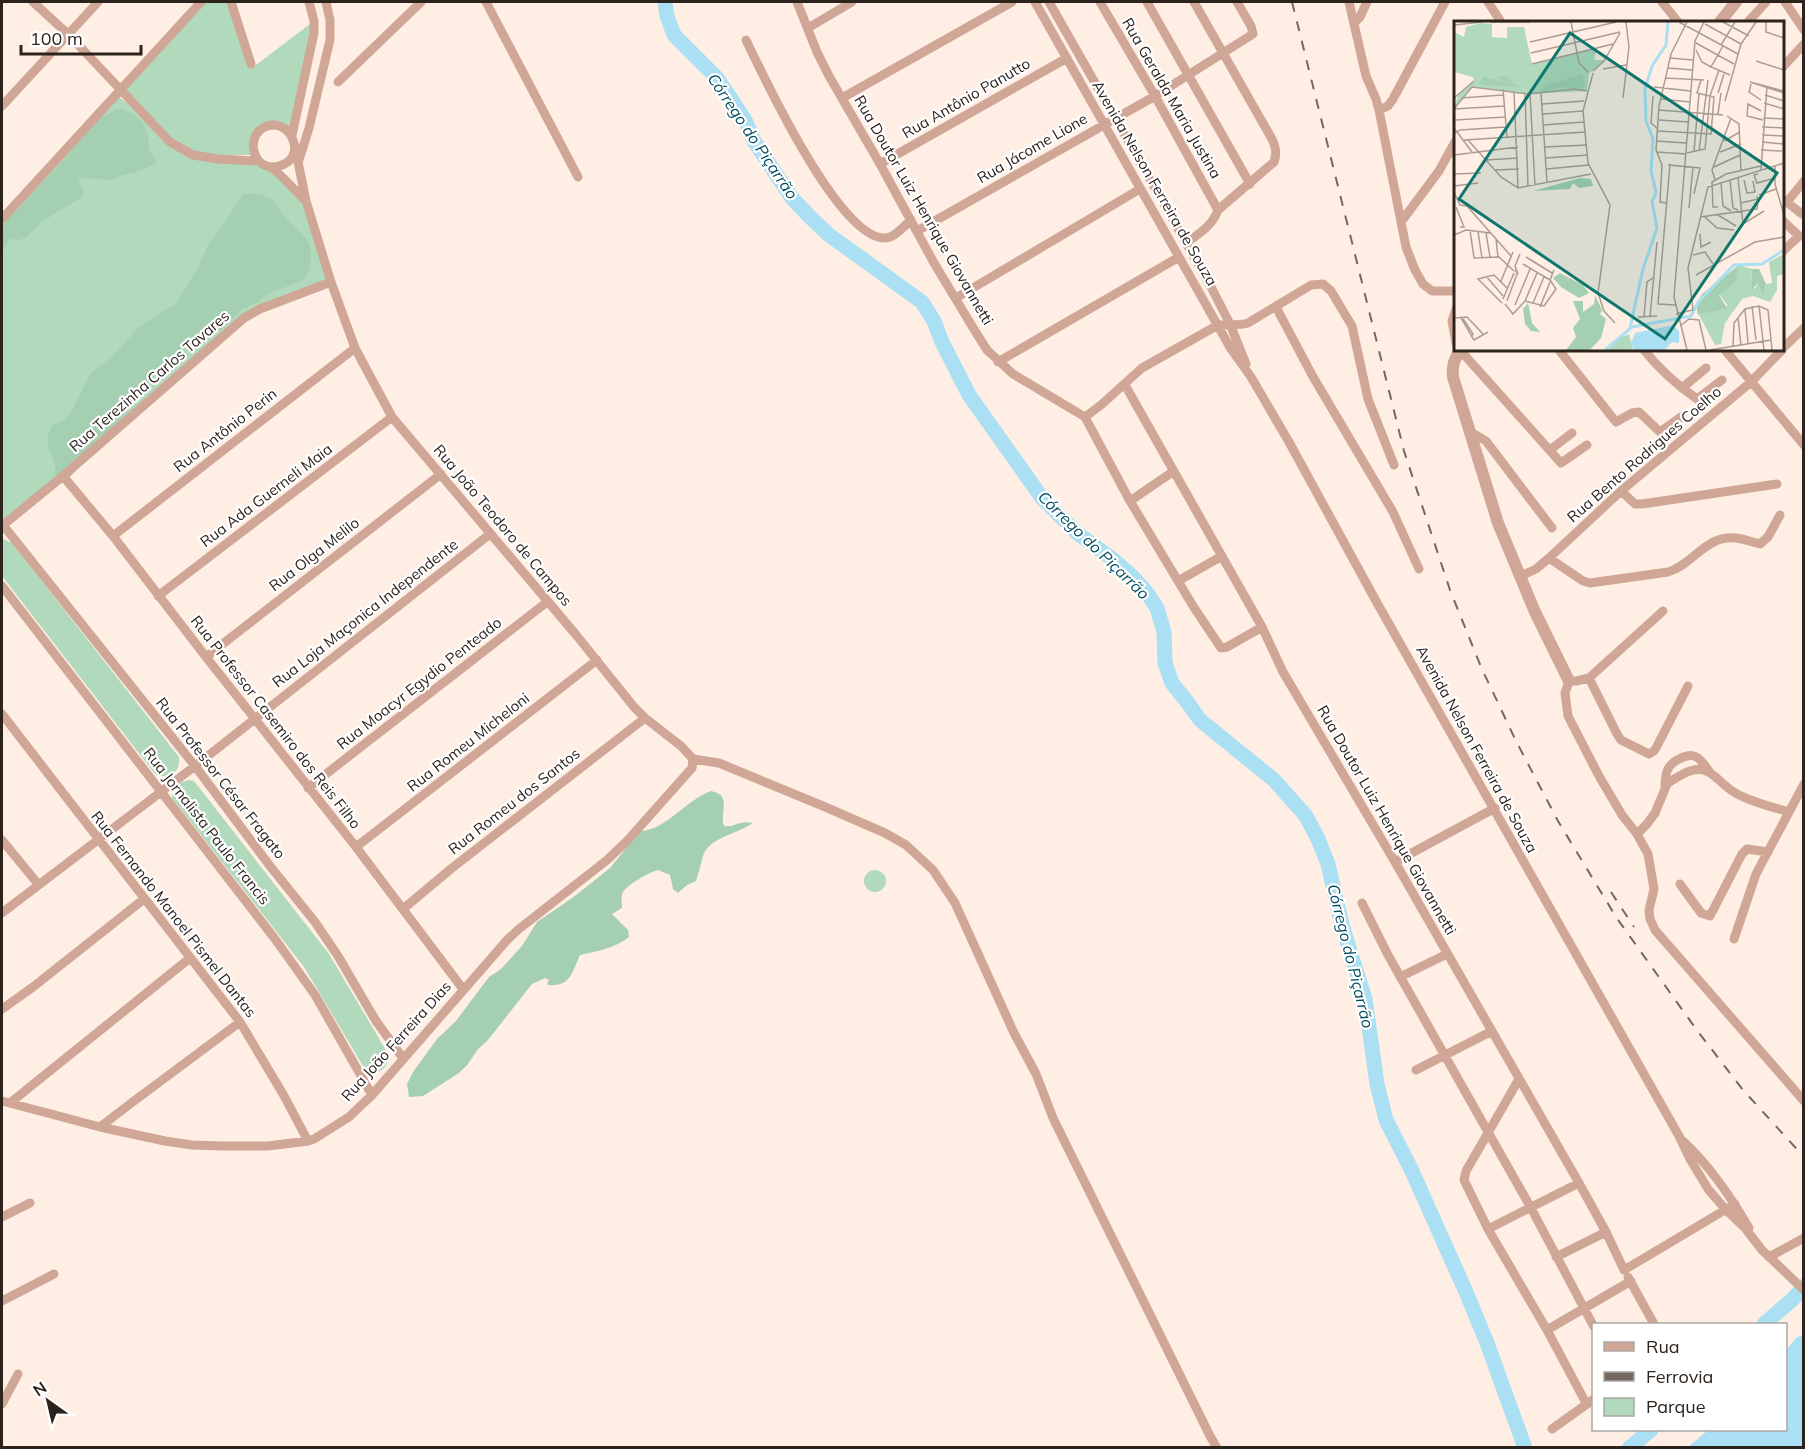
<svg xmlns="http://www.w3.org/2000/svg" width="1805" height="1449" viewBox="0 0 1805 1449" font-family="Mulish,sans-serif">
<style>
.green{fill:#b1d9bc}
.forest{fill:#a5cfb1}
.water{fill:#abdff4}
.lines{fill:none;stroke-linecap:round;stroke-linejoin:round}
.river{stroke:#abdff4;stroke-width:15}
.minor{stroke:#d0a797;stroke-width:9}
.tertiary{stroke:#d0a797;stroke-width:12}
.rail{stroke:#746860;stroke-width:2;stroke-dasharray:10 10;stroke-linecap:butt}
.labels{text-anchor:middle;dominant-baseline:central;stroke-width:4.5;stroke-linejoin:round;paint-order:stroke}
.street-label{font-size:15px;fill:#2d231d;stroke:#fff}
.water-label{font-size:16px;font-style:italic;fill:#024c61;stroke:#fff}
.inset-river{fill:none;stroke:#abdff4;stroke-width:3}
.inset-road{fill:none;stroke:#ab9d94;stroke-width:1.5}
.view{fill:#0f766e;fill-opacity:0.15;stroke:#0f766e;stroke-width:3}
.inset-edge{fill:none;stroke:#2d231d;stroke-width:3}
</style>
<rect width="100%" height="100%" fill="#ffeee3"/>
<path class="green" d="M201,2h30l21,66 62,-47 -23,113 -10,-7 -20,3 -6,25h-56l59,6 48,40 25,81 -71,27 -258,217v-304l114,-127 25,18 -21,-24z
M3,539l9,4 167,214c2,15 -10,23 -24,17l-153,-198v-36z
M189,780l5,1 135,173 58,98c4,15 -7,24 -21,19l-62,-104 -132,-169c1,-11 6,-16 17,-18z
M864 881a11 11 0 1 1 22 0a11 11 0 1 1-22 0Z"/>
<path class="forest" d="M117,109c16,1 27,12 31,27 1,5 0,10 2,15 3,6 6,7 6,13l-19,8 -15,3 -9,5 -35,-2 6,14 -2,5 -39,24 -18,17 -10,3 -3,-3 -3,1 -7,12v-25l68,-73 25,-34 2,1z
M244,193l15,1 12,4 13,18 21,21 4,7 2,9 -1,14 -3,9 -8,6 -29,11 -14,10 -14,6 -22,22 -27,10 -28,18 -10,16 -32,41 -53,61 -6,5 -4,-1 -4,-6 -2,-13 -6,-15v-12l3,-7 3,-4 10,-4 7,-8 19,-38 23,-18 26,-29 36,-23 21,-33 12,-25z
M711,791c22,4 8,22 13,35 11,2 13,-6 29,-3 -14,10 -41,14 -49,30 -3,9 -5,19 -8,28l-9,4 -9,8 -5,-4 -3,-14 -12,-5c-8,2 -34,16 -36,24 -1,4 0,10 0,14l-10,6 16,16 1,7c-14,11 -31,14 -49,18 -8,17 -9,32 -32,30l-1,-2 2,-3 -4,-2 -13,6 -44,56 -10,9 -10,15 -9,9 -36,23 -14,1 -2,-13 6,-12 24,-33 19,-18 33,-44 12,-8 21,-23 15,-24 38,-26 35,-28 30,-37c25,0 47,-32 71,-40z"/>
<path class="water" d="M1803,1335v112h-115l20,-17h78v-80l11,-13z"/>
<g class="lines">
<path class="river" d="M665,2l2,14 7,19 43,43 28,42 9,21 38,57 17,18 20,19 93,67 12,19 8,21 27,53 73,103 35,35 38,28 17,15 15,17 10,15 7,24 1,31 7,20 16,20 12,17 74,60 32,36 12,23 10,25 14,61 23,74 12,85 9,36 25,49 55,123 21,51 38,105
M1764,1324l29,-25 11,-13
M1629,1448l22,-18"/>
<path class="minor" d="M33,2l35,32 102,108 23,13 25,4 40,2
M231,2l20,62
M486,2l92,175
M797,2l20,50 12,24 51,88 54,99 41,68 12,19 26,24 72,43 45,84 63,105 28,42 6,-1 35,-20
M1035,2l196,347 20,28 38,65 87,159 303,535 11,23 18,30 18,21 19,18 17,22 42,40
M1049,2l160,281 21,41 16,40
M1100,2l55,94 63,114
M1147,2l103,182
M1349,2l17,74 10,23 3,11 27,137 9,23 8,14 9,7h24
M1488,2l13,20
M1662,2l16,20
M1785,2l19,28
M1355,22l5,-5 7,-15
M1748,22l18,-20
M808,28l44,-26
M746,40c16,33 99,213 144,197 7,-2 15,-12 21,-17
M1782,68l22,-24
M338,82l83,-80
M842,98l170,-96
M2,106l96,-104
M1379,110l9,-4 5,-7 52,-97
M292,135l22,-102v-12l-5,-19
M295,147l11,54 25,81 24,66 37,69 185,219 57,71 11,11 36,28 12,13
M299,160l10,-32 21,-88v-20l-4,-18
M880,164l187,-106
M271,167c44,-2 18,-59 -11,-37 -6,5 -8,14 -6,21 1,5 3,9 7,12 3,3 8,3 12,6 12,9 22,22 33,32
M1784,200l18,14
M1787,202l17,-21
M2,219l199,-217
M1782,220l17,16 -17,16
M1401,222l38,-51 17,-31
M917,231l238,-135 98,-62 -2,-8 -14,-24
M1186,243c14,-10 26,-17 32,-33l56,-48c3,-9 2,-14 -2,-23l-78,-137
M956,298l184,-109
M1276,307l36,68 81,137 26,57
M1456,309l-4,12 4,22
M1782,349l22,-21
M1460,350l101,113 26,-18
M1559,350l57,72 16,-9 7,-1 21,20 21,-15
M1644,350c15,19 33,35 53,49l25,-19
M1725,350l79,95
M998,362l181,-105
M1125,385l137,242 21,45 112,190 184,321 27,49 18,38 111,-66
M1682,388l24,-20
M1085,417l16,-12 41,-37 76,-43c10,-1 20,1 30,-2l63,-38 12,-1 8,7 21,35 16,73 26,66
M1471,432l15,9 66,87
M1550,450l22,-17
M63,476l50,60 93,121 150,190 107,142
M1621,491l14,13h7l135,-20
M1130,501l44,-30
M3,525l192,241 75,100 45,56 23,34 38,65 27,37
M2,526l61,-50 181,-158 16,-9 71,-27
M113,536l242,-188
M1549,558l34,23 7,2 78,-11c26,-8 37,-37 68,-34 8,1 16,4 24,6l8,-7 12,-22
M1521,576l15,-7 13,-11 72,-67 130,-109 31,-32
M1178,581l44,-25
M2,586l273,353 40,56 57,100
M158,596l234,-179
M1663,611l-74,67 -13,3h-7l-4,12 3,23 31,60 23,39 15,19 11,20 6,35 -5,21 1,9 5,11 149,171
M206,657l235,-183
M1589,678l28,56 4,6 28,14 5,-3 2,-3 32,-62
M2,714l238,308 43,72 25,47
M693,759l26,4 104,43 62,27 21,12 27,25 22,33 59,130 22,41 17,44 157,318 7,12
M308,788l239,-186
M1665,789c0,-6 0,-15 3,-20 4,-8 18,-15 26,-13 7,2 11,10 15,15
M1637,834l10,-10 8,-11 12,-29c5,-4 11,-7 16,-10 28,-15 34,11 56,21 16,8 33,12 50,17
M2,840l36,44
M356,847l241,-187
M1395,862l100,-54
M1680,884l21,29 9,3 32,-62 5,-5 21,3
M1362,903l26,52 143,253 63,119
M403,909l49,-41 193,-150
M2,913l193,-147 295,-232
M1734,939l22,-65 48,-90
M1400,977l47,-23
M2,1009l31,-22 111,-88
M1416,1070l76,-39
M1519,1079l-53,92 -2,9 24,49 59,101 39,73
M2,1101l98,26 65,14 27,4 29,1h47l40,-5 6,-2 35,-22 23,-22 136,-156 11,-10 88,-69 20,-19 65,-73 1,-9
M10,1103l180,-145
M100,1127l30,-23 110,-82
M1683,1141c26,24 48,56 66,87
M2,1217l28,-14
M1488,1229l91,-46
M1556,1257l50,-25
M1769,1257l35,-19
M1628,1277l26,47
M2,1301l52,-27
M1547,1330l84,-49
M2,1404l16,-30
M1552,1429l42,-30"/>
<path class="tertiary" d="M1720,22l16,-20
M1461,350c-7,9 -9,15 -8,27l45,146 37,89 34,69"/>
<path class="rail" d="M1292,2l112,449 46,139 31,77 35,74 42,80 58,96 80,112 47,61 61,67
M1611,892l23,35"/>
</g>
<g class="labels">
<g class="street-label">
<text transform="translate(966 98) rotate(-30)">Rua Antônio Panutto</text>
<text transform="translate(1172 98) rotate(60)">Rua Geralda Maria Justina</text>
<text transform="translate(1032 148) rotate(-30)">Rua Jácome Lione</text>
<text transform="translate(1155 183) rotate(60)">Avenida Nelson Ferreira de Souza</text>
<text transform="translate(924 210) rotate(60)">Rua Doutor Luiz Henrique Giovannetti</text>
<text transform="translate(149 381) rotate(-41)">Rua Terezinha Carlos Tavares</text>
<text transform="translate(225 430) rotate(-38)">Rua Antônio Perin</text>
<text transform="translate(1644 454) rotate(-41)">Rua Bento Rodrigues Coelho</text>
<text transform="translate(266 495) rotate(-37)">Rua Ada Guerneli Maia</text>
<text transform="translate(503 525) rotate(50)">Rua João Teodoro de Campos</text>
<text transform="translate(314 554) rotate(-38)">Rua Olga Melilo</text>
<text transform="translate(365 613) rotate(-38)">Rua Loja Maçonica Independente</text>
<text transform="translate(419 683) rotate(-38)">Rua Moacyr Egydio Penteado</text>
<text transform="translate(276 722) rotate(52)">Rua Professor Casemiro dos Reis Filho</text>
<text transform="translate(468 742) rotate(-38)">Rua Romeu Micheloni</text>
<text transform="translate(1477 749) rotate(61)">Avenida Nelson Ferreira de Souza</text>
<text transform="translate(221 778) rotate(52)">Rua Professor César Fragato</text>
<text transform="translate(514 801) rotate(-38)">Rua Romeu dos Santos</text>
<text transform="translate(1387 820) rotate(60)">Rua Doutor Luiz Henrique Giovannetti</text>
<text transform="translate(207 826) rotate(52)">Rua Jornalista Paulo Francis</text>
<text transform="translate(174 914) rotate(52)">Rua Fernando Manoel Pismel Dantas</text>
<text transform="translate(396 1041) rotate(-48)">Rua João Ferreira Dias</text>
</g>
<g class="water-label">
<text transform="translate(753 136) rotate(56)">Córrego do Piçarrão</text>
<text transform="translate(1094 545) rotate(44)">Córrego do Piçarrão</text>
<text transform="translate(1351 956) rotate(76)">Córrego do Piçarrão</text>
</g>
</g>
<g transform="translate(1454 21)">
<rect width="330" height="330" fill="#ffeee3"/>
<path d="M27,2l11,1v13l15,1v-11h17l8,37 65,-16 -3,12h11l-16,14 -2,17 -59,3 -56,-7 -18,22 4,-14 16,-14 -1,-4 -19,-5v-40l10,5 2,-10zM330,233v20l-7,2v14l-7,12 -17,-6 -11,3 -17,24 -4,21 -6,1 -16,-30 29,-9 -9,-12 13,-9 7,-20 13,4 -1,18 4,2 3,-6 5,14 3,-13 6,-1 -3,-21zM175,313l4,16h-27l13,-12z" fill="#b1d9bc"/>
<path d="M129,53l1,15 -22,-2 -22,6 4,-7zM52,55l8,9 8,2 -43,-2 4,-8 28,6 -15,-5zM126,157l11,1 2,7 -14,2 -6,-5 -3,6 -37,2zM285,244l-4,18 -16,12 8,13 -29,7 -2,-10 6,-11zM298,248h7l7,15 -3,13 -5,-14 -7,8zM106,252l23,12 6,8 -10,5 -18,-11 -8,-9zM141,274l7,15 -2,4 6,5 -5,19 -11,12h-24l10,-13 -3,-9 7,-9 -7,-18h10v11l11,-8zM74,282l4,20 8,9 -9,-1 -6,-7 -2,-15z" fill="#a5cfb1"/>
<path d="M219,304l6,6v12l-7,-1 -7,8h-31l-3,-7 4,-10z" fill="#abdff4"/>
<path class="inset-river" d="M176,307l13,-59 14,-41 -5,-26 4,-10 -5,-21 2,-32 -7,-18 -1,-32 7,-23 14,-21 2,-23M151,329l27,-23 59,-11 8,-15 35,-36 28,-1 22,-14"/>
<path class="inset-road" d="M36,1h40M117,1l8,41 9,9M225,1l59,32M269,1l26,14M312,1v10l18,6M251,3l36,20M0,4l28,-3M76,21l86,-20M242,22l38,21M267,24l14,-23M269,25l-12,21 19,8M242,29l6,12 9,5M77,32l89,-21M216,37l23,2M302,40l28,9M78,43l81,-20M214,47l24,2M149,48l23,-4M139,50l11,-10 16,-28M139,52l-10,38 5,52 22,42 -12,88 6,18 11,12M211,57l39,2M297,63l-2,8 12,8M200,66l37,4M49,68l4,49M60,70l4,97M330,70l-34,-9 34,11M71,72l3,94M87,72l6,89M264,72l6,-19M76,73l5,92M311,74l19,6M199,75l-2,27 7,6M0,77l20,-17M7,77l42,-3M169,77l6,-51 -3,-25M207,78l29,3M271,80l16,-57 15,-22M310,82l20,6M88,83l42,-3M0,88l18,-22 56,7 46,-5 13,2M0,88l50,-3M205,89l64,5M307,90l-13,-7 -1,12 16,4M89,93l40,-3M264,93l3,-21M273,95l12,8 2,48M309,97l21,1M1,99l50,-3M205,99l29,2M89,104l41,-3M308,106l22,1M0,107l18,24M204,110l53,3 3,-37 -17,-4 4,-13M0,113l6,-4 46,-3M308,114l22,1M10,119l121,-8M14,119l33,37 17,11 73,-14M203,120l29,2M270,120l16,-9M308,121l22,2M91,126l42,-2M307,129l21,1M245,130l9,-71M203,131l29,2M240,131l5,-59M266,131l21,-8M233,132l18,-4 5,-53 9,-26M0,134l64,-8M92,137l42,-3M32,139l32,-2M216,143l-12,140 18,1M214,144l32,3 -6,26M321,145v18l9,31M260,146l26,-12M92,148l43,-4M41,149l24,-1M307,149l6,-84M0,153l27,-1M304,153l-4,1 3,8 18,-5M284,157l5,46 21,-13M261,159l-3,-10 19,-52M276,159l3,28 5,2M290,159l3,13 8,-1 -2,-11M267,162l2,23 8,5M0,165l24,-3M0,171l6,13 7,1 44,50M305,174l17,-6M213,182l-7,-1 2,-37 -6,-15 3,-44 12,-52 16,-32M287,182l17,-4 -1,-3M2,186l8,20h-4M264,186h-5l-1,-25 14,-8 35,-8M235,187l4,-41M264,194l18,11M246,196l57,-8 1,-8M251,196l12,11 17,2M16,209l4,28 25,-1 15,14M24,211l4,26M32,212l4,24M246,213l1,13 10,-5M0,214l12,-5 25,3M42,218l2,18M239,234l12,-3 8,12M72,236l26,16M69,243l27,16M61,249l3,4 -3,-8 5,-12M242,254l59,-33 29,-5M32,255l17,20M47,260l12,-29M49,278l11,-26M53,280l10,-27M71,280l12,-28M48,282l-24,-24 16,-4 13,13M79,282l11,-26M51,283l8,10 12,-13 19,5 12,-17 -6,-9 4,-10M61,284l15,-36M298,285l4,34M305,285l5,44M86,286l10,-25M291,288l3,34M222,293l17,-4 -5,-42 20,-81 76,-24M8,296l11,17 -2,3M184,296l19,-1M190,296l3,-35 6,-4M196,296l7,-75M284,296l3,29M0,297l13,-1 17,18M7,297l13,22 14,-8M226,305l9,-7 10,1 7,30M279,326l1,-24 11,-14 14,-3 9,4 4,40M233,329l-13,-53 21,-256 9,-19M256,329l61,-10"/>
<path class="view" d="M116,12l207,140 -112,166 -206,-140z"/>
<rect width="330" height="330" class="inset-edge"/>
</g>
<rect width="1805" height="1449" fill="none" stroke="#2d231d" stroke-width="6"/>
<rect x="1592" y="1323" width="195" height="108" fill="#ffffff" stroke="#aba7a5" stroke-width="1.5"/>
<rect x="1604" y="1342" width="30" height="9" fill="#d0a797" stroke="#aba7a5" stroke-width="1.5"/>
<text x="1646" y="1353" font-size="18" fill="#2d231d">Rua</text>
<rect x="1604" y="1372" width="30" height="9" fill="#746860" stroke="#aba7a5" stroke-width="1.5"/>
<text x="1646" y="1383" font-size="18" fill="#2d231d">Ferrovia</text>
<rect x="1604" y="1398" width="30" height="18" fill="#b1d9bc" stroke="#aba7a5" stroke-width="1.5"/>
<text x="1646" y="1413" font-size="18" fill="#2d231d">Parque</text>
<g transform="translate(48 1401) rotate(326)" stroke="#ffffff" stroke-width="4.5" paint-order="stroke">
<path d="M0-4.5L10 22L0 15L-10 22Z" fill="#2d231d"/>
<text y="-9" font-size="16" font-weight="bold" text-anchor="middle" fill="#2d231d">N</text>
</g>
<path d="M21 45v9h120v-9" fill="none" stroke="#2d231d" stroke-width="3"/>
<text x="30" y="45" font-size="18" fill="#2d231d" stroke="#ffffff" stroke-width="4.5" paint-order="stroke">100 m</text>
</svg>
